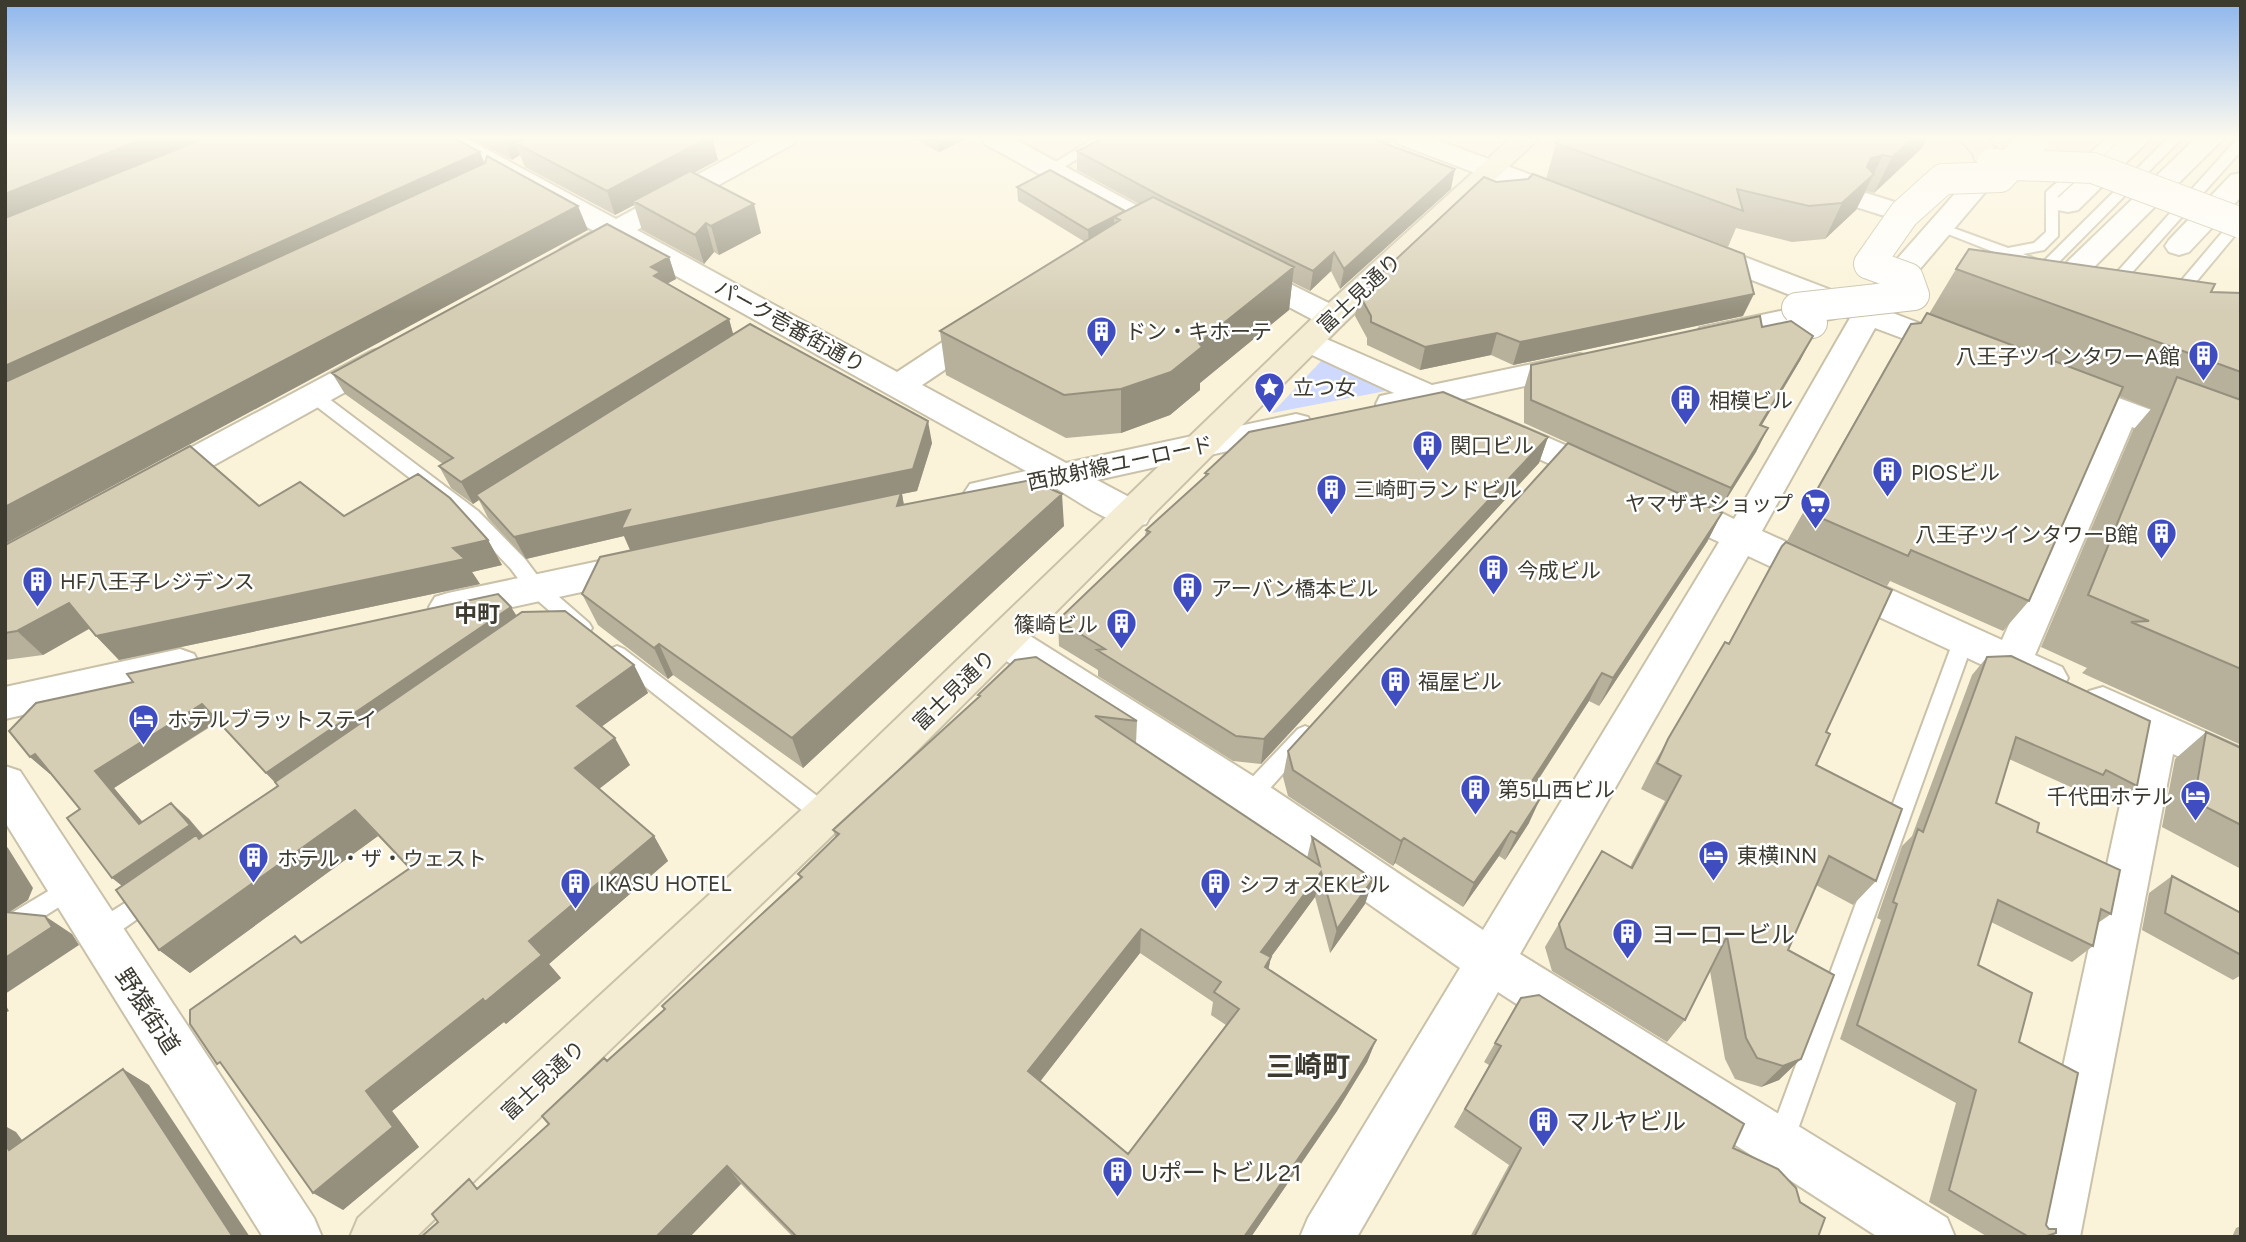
<svg xmlns="http://www.w3.org/2000/svg" width="2246" height="1242" viewBox="0 0 2246 1242" font-family="Figtree,'Noto Sans JP',sans-serif">
<style>
.green{fill:#ced9fd}
.lines{fill:none;stroke-linecap:round;stroke-linejoin:round}
.lane-casing{stroke:#c9c1a9;stroke-width:4}
.street-casing{stroke:#c9c1a9;stroke-width:4}
.secondary-casing{stroke:#c9c1a9;stroke-width:4}
.lane{fill:#fff;fill-rule:evenodd}
.street{fill:#fff;fill-rule:evenodd}
.secondary{fill:#f4ecd3;fill-rule:evenodd}
.street-bridge-casing{stroke:#c9c1a9;stroke-width:32;stroke-linecap:butt}
.street-bridge{stroke:#fff;stroke-width:30}
.wall{fill:#b7b09b;fill-rule:evenodd}
.shaded-wall{fill:#95907e}
.building{fill:#d5cdb4;stroke:#95907e;stroke-width:2;fill-rule:evenodd}
.labels{text-anchor:middle;dominant-baseline:central;stroke-width:5;stroke-linejoin:round;paint-order:stroke}
.street-label{font-size:21px;fill:#3d3a30;stroke:#fff}
.poi-label{font-size:21px;fill:#3d3a30;stroke:#fff;text-anchor:start}
.neighbourhood-label{font-size:23px;font-weight:bold;fill:#3d3a30;stroke:#fff}
.near-poi-label{font-size:24px;fill:#3d3a30;stroke:#fff;text-anchor:start}
.near-street-label{font-size:24px;fill:#3d3a30;stroke:#fff}
.near-neighbourhood-label{font-size:28px;font-weight:bold;fill:#3d3a30;stroke:#fff}
</style>
<rect width="100%" height="100%" fill="#fbf3d9"/>
<path class="green" d="M1324,358l72,31 -124,24z"/>
<g class="lines">
<defs>
<path id="lane" d="M1095,138h16l-55,34h-10l-2,-3z
M2107,138h15l-64,58v40l-14,14 -21,4 20,8 125,-124h14l-131,132 -19,-3 -102,-40 2,-3h10l66,24 26,-5 12,-11v-40z
M2241,139v12l-122,136h-10l-2,-3 2,-3 127,-141z
M2241,215v13l-50,60 -28,3 -2,-3 2,-3 18,-4 55,-65z
M314,391l6,1 158,119 47,48 18,24 46,40 3,5 -3,5 -7,2 -7,-2 -46,-40 -18,-24 -45,-48 -158,-121 -2,-4 2,-4z
M1964,631l7,3 3,5 -181,504 -4,9 -9,4 -9,-4 -4,-9 187,-504 3,-5z
M617,646l7,3 209,159 3,7 -3,7 -8,2 -8,-2 -207,-163 -3,-5 3,-5z
M1305,726l7,3 3,6 -3,6 -55,62 -8,2 -8,-2 -3,-7 3,-7 57,-60z
M70,878l8,3 3,7 -3,7 -73,46v-24z
M152,886l8,3 3,7 -3,7 -54,38 -8,3 -8,-3 -4,-8 4,-8z"/>
<path id="street" d="M434,138h32l150,81 149,-81h32l-4,6 -156,86 260,142 79,-52 11,-3 11,3 4,7 -4,7 -76,51 144,78 230,-49 12,3 5,8 -5,8 -12,3 -199,44 49,26 5,9 -5,9c-29,8 -64,-21 -89,-35l-75,16 -12,-3 -6,-9 6,-9 56,-13 -411,-229c-17,10 -34,24 -54,19l-5,-6 5,-6 33,-18 -156,-87z
M981,138h32l167,91 4,6 -4,6 -10,3 -10,-3 -175,-97z
M1395,138h37l145,54 4,6 -4,6 -10,2 -10,-2 -158,-60z
M2123,138h28l-73,72 -10,2 -10,-2 -4,-6 4,-6z
M2196,138h28l-135,134 -10,3 -10,-3 -5,-6 5,-6z
M1990,162l9,2 4,6 -4,6 -114,134 81,31 5,7 -5,7 -11,3 -80,-30 -113,203 240,109 101,-224 -50,-20 -5,-7 5,-7 11,-4 11,4 128,47 5,8 -5,8 -12,3 -59,-21 -97,228 27,12 6,11 -6,11 -14,5 -14,-5 -286,-133 -228,398 427,264 8,19h-77l-380,-245 -141,245h-57l8,-19 152,-250 -226,-159 -243,-158 -5,-11 5,-11 14,-4 14,4 245,154 219,147 236,-388 -65,-30 -5,-9 5,-9c26,-7 56,14 80,25l116,-201 -12,-4 -2,4 -11,2 -114,25 -11,-3 -5,-7 5,-7 113,-24 -125,-49 -4,-6 4,-6 10,-3 10,3 152,58 121,-137z
M2241,173v24l-52,55 -10,3 -10,-3 -4,-6 4,-6 62,-65z
M1866,193l48,15 4,6 -4,6 -10,2 -48,-15 -4,-6 4,-6z
M1246,264l10,3 87,43 4,7 -4,7 -11,2 -11,-2 -85,-45 -5,-6 5,-6z
M1308,331l124,54 148,-31 11,3 5,7 -5,7 -11,3 -134,29 -13,6 -6,-2 -35,8 -12,-3 -4,-8 4,-8 14,-3 -97,-45 -5,-7 5,-7z
M383,348l11,3 5,7 -5,7 -225,125 -12,3 -12,-3 -5,-9 5,-9 227,-121z
M1498,416l120,52 5,8 -5,8 -12,4 -12,-4 -108,-49 -5,-8 5,-8z
M642,552l13,4 6,10 -6,10 -207,45 -13,-4 -6,-10 6,-10 13,-4z
M180,649l14,5 6,11 -6,11 -189,43v-32z
M2103,687l138,61v37l-68,-31 -93,483h-54l109,-501 -46,-21 -6,-12 6,-12z
M5,766l15,5 294,447 8,19h-59l-258,-415z"/>
<path id="secondary" d="M1511,138h28l-196,186 -503,504 -424,409h-66l8,-19 452,-416 511,-492z
M1959,138h28l12,14 4,18 -4,6 -9,2 -9,-2 -8,-22z"/>
</defs>
<use href="#lane" class="lane-casing"/>
<use href="#street" class="street-casing"/>
<use href="#secondary" class="secondary-casing"/>
<use href="#lane" class="lane"/>
<use href="#street" class="street"/>
<use href="#secondary" class="secondary"/>
<defs>
<path id="street-bridge" d="M1992,164l101,4 148,55
M1801,325l11,-2 -15,-15 117,-13 -6,-17 -39,-14 35,-50 39,-35 57,-2 35,-39"/>
</defs>
<use href="#street-bridge" class="street-bridge-casing"/>
<use href="#street-bridge" class="street-bridge"/>
</g>
<path class="wall" d="M471,138h247l-5,3 5,19 -24,13 67,60 -42,22 -5,-3 -10,12 -62,-34 -8,-25 -19,10 -90,-48 -5,-12 -8,5z
M907,138h61l-29,14 -24,-13 -4,1z
M1103,138h292l-1,4 -11,1 68,46 -111,100 -9,-18 -21,20 -18,-9 -3,28 -89,73v7l-30,25 -49,18 -55,5 -120,-63 -6,-44 145,-89 -67,-41 -1,-14 108,24 14,-7 -62,-34v-19z
M1562,138h365l-6,11 -47,44 -8,-2 -10,19 -31,29 -33,3 -56,-14 -8,19 -182,-68 10,-36z
M669,257l7,22 -9,4 62,36 4,15 199,109 -15,48 -15,3 2,11 160,21 -261,242 -130,-93 -5,4 -70,-54 -16,-31 48,-44 -6,-14 -98,23 -38,-41 -9,-18 -6,4 -22,-16 -12,-22 4,-2 -98,-70 -13,-21z
M1956,269l255,23 30,1v450l-2,1 -157,-71 5,-5 -46,-21 92,-217 18,-21 -32,-13 -90,205 -26,30 -113,-50 -3,5 -100,-45 106,-187 36,-40z
M1359,294l384,22 -230,49 -22,-10 -71,15 -53,-25v-7l-12,-22z
M1762,327l39,32 -39,66 6,3 -12,24 -37,59 -141,-64 144,66 -15,29 -108,164 -10,-5 -58,90 -2,32 -24,37 -6,-4 -36,51 -68,-44 -2,3 -105,-70 -5,-19 5,-26 280,-308 -44,-20v-34l7,-24z
M1548,437l-9,26 -278,301 -28,-3 -135,-85v-6l-39,-24 -1,-26 87,-84 1,-6 59,-54v-3z
M259,506l85,10 144,24 14,25 -30,7 8,12 -361,76 -30,-31 -46,26 -38,5v-115z
M1782,546l44,186 -10,33 60,116 -23,24 -37,-20 -28,65 46,25 -55,105 -18,7 -26,-8 -10,-20 -15,-88 -25,49 -18,22 -115,-71 -7,-24 57,-96 28,16 35,-66 -24,-12 12,-24 72,-123 3,2z
M516,616l118,49 14,28 -47,33 29,39 -31,24 55,47 14,25 -119,103 12,14 -55,46 -2,-2 -112,89 27,36 -76,63 -48,-274 7,6 107,-73 -31,-33 -188,137 -31,-23 -37,-64 -42,-77 -29,-36 -1,1 -20,-17zM218,722l60,64 -74,50 -15,-17 -18,-16 -29,19 -28,-34z
M1987,657l150,129 -20,18 -29,-15 -4,4 -75,-34 -13,44 41,29 74,82 -13,9 -5,23 -21,16 -81,-40 -13,43 41,77 10,195h-41l-59,-35 27,-99 -116,-64 41,-119 -4,-2 25,-72 10,-10 60,-161z
M978,695l159,26 -1,23 171,114 5,-21 61,42 -8,25 -35,49 -15,-56 -44,60 -3,13 108,70 -9,22 -30,49 -86,126h-458l-52,-53 -262,3 70,-63 58,-63 57,-51 -2,-4 138,-128 -2,-4 38,-36 -3,-8 146,-132zM1140,953l73,49 -2,13 15,10 -98,129 -88,-73z
M2206,732l35,16v121l-79,-42 13,-68z
M2172,876l69,37v62l-8,5 -91,-50 7,-37z
M1521,998l212,150 67,54 18,35h-348l39,-72 -55,-38 35,-62 -5,-3z
M2241,1226v11h-9l4,-9z"/>
<path class="shaded-wall" d="M145,138h72l-212,88v-32z
M503,138h50l-38,5 5,12 -8,5z
M693,138h25l-5,3 5,19 -81,43 -4,-2 1,4 -19,10 -8,-24z
M947,138h21l-29,14 -1,-10z
M1914,138h13l-6,11 -47,44 18,-36z
M480,152l10,24 -485,225v-35z
M1883,155l-27,55 -31,29 17,-36 29,-45z
M1455,169l-4,20 -111,100 4,-20z
M754,204l7,29 -42,22 -8,-29z
M578,206l10,24 -583,314v-37z
M1114,217v15l-25,12 -1,-14z
M706,223l8,29 -10,12 -9,-29z
M1334,252l-3,19 -21,20 3,-20z
M669,257l7,22 -11,6 -4,12 -10,-30z
M1294,267l-5,43 -89,73v7l-30,25 -49,18v-44l78,-46z
M1754,294l-11,22 -230,49 7,-23z
M729,319l6,22 -259,154 3,5 -6,4 -12,-22z
M1497,333l-6,22 -71,15 5,-23z
M1813,336l-12,23 -53,89 12,-23z
M928,421l4,22 -15,48 -15,3 5,30 -276,28 -7,-16 -98,23 -12,-22z
M1768,428l-12,24 -37,59 12,-23z
M1548,437l-9,26 -278,301 3,-25z
M1062,494l2,32 -261,242 -11,-30z
M1722,513l-15,29 -108,164 14,-28z
M488,540l14,25 -30,7 8,12 -361,76 -23,-24z
M69,603l23,24 -49,28 -26,-24z
M511,607l11,17 -240,165 -16,-16z
M659,644l14,31 -5,4 -14,-31z
M634,665l14,28 -55,40 -16,-27z
M1602,673l-13,28 -74,114 12,-26z
M202,704l16,17 -104,67 44,52 -19,-16 -44,-53z
M615,738l15,27 -39,30 -16,-27z
M35,754l20,17 -5,3 -20,-17z
M1541,797l-12,26 -24,37 12,-26z
M171,803l18,16 18,22 -76,52 -19,-15z
M355,810l23,26 -188,137 -31,-23z
M1511,831l-12,25 -36,51 11,-24z
M654,836l14,25 -119,103 12,14 -55,46 -2,-2 -112,89 27,36 -76,63 -30,-17 53,-102 163,-150z
M1404,838l-9,25 -2,3 8,-25z
M5,845l3,3 25,40 -5,12 -23,15z
M1321,872l-6,25 -58,79 4,-24z
M1373,879l-8,25 -35,49 7,-24z
M45,916l27,18 7,11 -74,49v-36z
M1141,929l-1,24 -108,139 -4,-21z
M1271,957l-5,24 -1,-14z
M5,1004l4,7 -4,2z
M1376,1040l-9,22 -30,49 -86,126h-7z
M1801,1059l-22,21 -18,7 22,-21z
M123,1069l26,16 101,152h-17z
M5,1126l11,6 24,32 -31,-14 -4,-6z
M727,1166l14,18 -51,53h-34z"/>
<path class="building" d="M5,138h140l-140,56z
M205,138h249l26,14 -475,214v-148z
M525,138h183l-101,53 -92,-48z
M930,138h17l-9,4z
M1103,138h267l85,31 -111,100 -10,-17 -21,19 -149,-73 -87,-47z
M1562,138h352l-22,19 -9,-2 -12,3 -4,9 7,7 -32,29 -33,3 -72,-17 6,22 -187,-68z
M487,156l91,50 -573,301v-125l480,-219z
M1050,170l75,41 -37,19 -71,-43z
M690,171l64,33 -43,22 -5,-3 -11,12 -62,-34z
M1533,174l211,80 10,40 -234,48 -23,-9 -72,14 -54,-25v-6l-12,-22 125,-117 12,5 32,-3z
M1153,197l141,70 -95,76 3,4 -31,25 -50,17 -57,6 -124,-64 180,-111 -6,-3z
M607,224l62,33 -18,10 9,5 -6,4 75,43 -268,163 -22,-16 14,-8 -121,-85z
M1969,249l246,35 -4,8 30,1v79l-285,-103z
M1927,313l196,74 -94,214 -118,-51 -3,6 -103,-45 106,-187 10,-1z
M1760,316l2,11 29,-6 22,15 -53,89 8,3 -37,60 -200,-88v-35z
M750,324l178,97 -15,48 -292,60 9,-19 -116,27 -38,-42z
M2177,377l64,23v269l-110,-47 18,-1 -61,-26z
M1443,392l105,45 -284,302 -28,-3 -139,-86 8,-1 -47,-29 92,-88 -4,-2 62,-56 -3,-1 44,-41z
M1568,443l154,70 -109,165 -11,-5 -75,116 14,8 -24,37 -6,-3 -37,52 -70,-45 -3,3 -108,-71 -5,-19z
M190,446l69,60 41,-24 44,34 74,-42 32,24 38,42 -35,8 12,11 -369,77 -27,-33 -52,28 -12,2v-88z
M1031,480l31,14 -270,244 -133,-94 -5,4 -72,-54 18,-37 301,-64 -4,13z
M1786,542l106,48 -66,142 4,2 -14,31 86,44 -26,72 -47,-25 -41,94 46,25 -33,84 -18,7 -26,-8 -11,-20 -19,-102 -42,84 -119,-72 -7,-24 43,-73 30,17 49,-92 -24,-13 11,-24 57,-97 4,2 53,-98z
M498,594l13,13 -245,166 -64,-69 -107,67 44,53 32,-21 19,22 -78,53 -45,-60 13,-9 -45,-55 -5,3 -21,-26 27,-28 97,-21 -6,-8z
M565,611l69,54 -57,41 38,32 -40,30 79,68 -125,105 13,14 -57,47 -2,-3 -117,92 27,36 -80,66 -93,-131 -3,2 -27,-40v-14l105,-74 6,7 109,-75 -55,-58 -196,140 -43,-60 80,-55 3,4 79,-53 -3,-4 247,-170z
M2011,656l139,65 -13,65 -31,-16 -3,5 -87,-38 -20,66 43,20 -2,9 83,38 -9,44 -10,-5 -8,37 -95,-46 -20,65 54,28 -13,49 59,31 -32,152 3,4h7v4l-12,4h-15l-80,-47 27,-100 -119,-65 40,-121 -4,-2 25,-73 5,3 64,-175z
M1036,657l101,64 -42,-5 225,150 -8,-29 61,42 -36,50 -16,-57 -60,80 10,5 -6,10 111,73 -31,51 -101,146h-447l-70,-71 -71,71h-235l17,-15 -6,-8 37,-35 8,10 72,-65 -7,-8 62,-58 3,3 58,-52 -3,-3 140,-129 -4,-3 41,-40 -6,-4 147,-134 -2,-1 37,-35zM1141,929l80,53 -7,10 25,17 -111,145 -100,-83z
M2206,732l35,16v77l-47,-24z
M2172,876l69,37v42l-76,-42z
M5,912l40,4 7,11 -47,31z
M1539,995l205,129 -11,24 45,21 18,19 4,14 25,16 -7,19h-344l47,-89 -56,-39 36,-63 -6,-3 26,-45z
M123,1069l110,168h-228v-93l4,6z"/>
<linearGradient id="sky" x2="0" y2="1"><stop stop-color="#8db5ed"/><stop offset="0.44" stop-color="#fdfaee"/><stop offset="1" stop-color="#fdfaee" stop-opacity="0"/></linearGradient>
<rect width="2246" height="312" fill="url(#sky)"/>
<defs>
<symbol id="building-pin" viewBox="-11 -11 22 30"><path d="M0 17L-7.5 6A9.5 9.5 0 1 1 7.5 6Z" fill="#404dc1" stroke="#fff"/><path d="M-4-6H4V6H1V3H-1V6H-4ZM-2.5-4.3h1.7v1.8h-1.7ZM.8-4.3h1.7v1.8H.8ZM-2.5-1h1.7V.8h-1.7ZM.8-1h1.7V.8H.8Z" fill="#fff"/></symbol>
<symbol id="sight-pin" viewBox="-11 -11 22 30"><path d="M0 17L-7.5 6A9.5 9.5 0 1 1 7.5 6Z" fill="#404dc1" stroke="#fff"/><path d="M0-6L1.8-2.2L6-1.7L2.9 1.2L3.7 5.4L0 3.3L-3.7 5.4L-2.9 1.2L-6-1.7L-1.8-2.2Z" fill="#fff"/></symbol>
<symbol id="supermarket-pin" viewBox="-11 -11 22 30"><path d="M0 17L-7.5 6A9.5 9.5 0 1 1 7.5 6Z" fill="#404dc1" stroke="#fff"/><path d="M-6-5.5h2.5l.6 2H6L4.5 2H-2.5L-4.4-4H-6ZM-1.5 3.2a1.3 1.3 0 1 0 .1 0ZM3 3.2a1.3 1.3 0 1 0 .1 0Z" fill="#fff"/></symbol>
<symbol id="hotel-pin" viewBox="-11 -11 22 30"><path d="M0 17L-7.5 6A9.5 9.5 0 1 1 7.5 6Z" fill="#404dc1" stroke="#fff"/><path d="M-6-4.5h1.5V1H6V5H4.5V3h-9V5H-6ZM-4 0a1.8 1.8 0 1 1 3.6 0ZM.5 0V-2.5h3Q6-2.5 6 0Z" fill="#fff"/></symbol>
</defs>
<g fill-rule="evenodd">
<use href="#building-pin" x="1084" y="314" width="35" height="47"/>
<use href="#building-pin" x="2186" y="338" width="35" height="47"/>
<use href="#sight-pin" x="1252" y="370" width="35" height="47"/>
<use href="#building-pin" x="1668" y="382" width="35" height="47"/>
<use href="#building-pin" x="1410" y="428" width="35" height="47"/>
<use href="#building-pin" x="1870" y="454" width="35" height="47"/>
<use href="#building-pin" x="1314" y="472" width="35" height="47"/>
<use href="#supermarket-pin" x="1798" y="486" width="35" height="47"/>
<use href="#building-pin" x="2144" y="516" width="35" height="47"/>
<use href="#building-pin" x="1476" y="552" width="35" height="47"/>
<use href="#building-pin" x="20" y="564" width="35" height="47"/>
<use href="#building-pin" x="1170" y="570" width="35" height="47"/>
<use href="#building-pin" x="1104" y="606" width="35" height="47"/>
<use href="#building-pin" x="1378" y="664" width="35" height="47"/>
<use href="#hotel-pin" x="126" y="702" width="35" height="47"/>
<use href="#building-pin" x="1458" y="772" width="35" height="47"/>
<use href="#hotel-pin" x="2178" y="778" width="35" height="47"/>
<use href="#hotel-pin" x="1696" y="838" width="35" height="47"/>
<use href="#building-pin" x="236" y="840" width="35" height="47"/>
<use href="#building-pin" x="558" y="866" width="35" height="47"/>
<use href="#building-pin" x="1198" y="866" width="35" height="47"/>
<use href="#building-pin" x="1610" y="916" width="35" height="47"/>
<use href="#building-pin" x="1526" y="1104" width="35" height="47"/>
<use href="#building-pin" x="1100" y="1154" width="35" height="47"/>
</g>
<g class="labels">
<g class="street-label">
<text transform="translate(1359 293) rotate(-43)">富士見通り</text>
<text transform="translate(790 326) rotate(29)">パーク壱番街通り</text>
<text transform="translate(1120 463) rotate(-12)">西放射線ユーロード</text>
<text transform="translate(954 690) rotate(-44)">富士見通り</text>
<text transform="translate(543 1080) rotate(-43)">富士見通り</text>
</g>
<g class="poi-label">
<text x="1125" y="331">ドン・キホーテ</text>
<text x="2180" y="356" text-anchor="end">八王子ツインタワーA館</text>
<text x="1293" y="387">立つ女</text>
<text x="1709" y="400">相模ビル</text>
<text x="1450" y="445">関口ビル</text>
<text x="1911" y="472">PIOSビル</text>
<text x="1354" y="489">三崎町ランドビル</text>
<text x="1793" y="503" text-anchor="end">ヤマザキショップ</text>
<text x="2138" y="534" text-anchor="end">八王子ツインタワーB館</text>
<text x="1517" y="570">今成ビル</text>
<text x="60" y="581">HF八王子レジデンス</text>
<text x="1211" y="588">アーバン橋本ビル</text>
<text x="1098" y="624" text-anchor="end">篠崎ビル</text>
<text x="1418" y="681">福屋ビル</text>
<text x="167" y="719">ホテルブラットステイ</text>
<text x="1498" y="789">第5山西ビル</text>
<text x="2173" y="796" text-anchor="end">千代田ホテル</text>
<text x="1737" y="855">東横INN</text>
<text x="277" y="858">ホテル・ザ・ウェスト</text>
<text x="599" y="883">IKASU HOTEL</text>
<text x="1239" y="884">シフォスEKビル</text>
</g>
<g class="neighbourhood-label">
<text x="477" y="614">中町</text>
</g>
<g class="near-poi-label">
<text x="1651" y="934">ヨーロービル</text>
<text x="1566" y="1121">マルヤビル</text>
<text x="1141" y="1172">Uポートビル21</text>
</g>
<g class="near-street-label">
<text transform="translate(148 1011) rotate(57)">野猿街道</text>
</g>
<g class="near-neighbourhood-label">
<text x="1308" y="1066">三崎町</text>
</g>
</g>
<rect width="2246" height="1242" fill="none" stroke="#3d3a30" stroke-width="14"/>
</svg>
